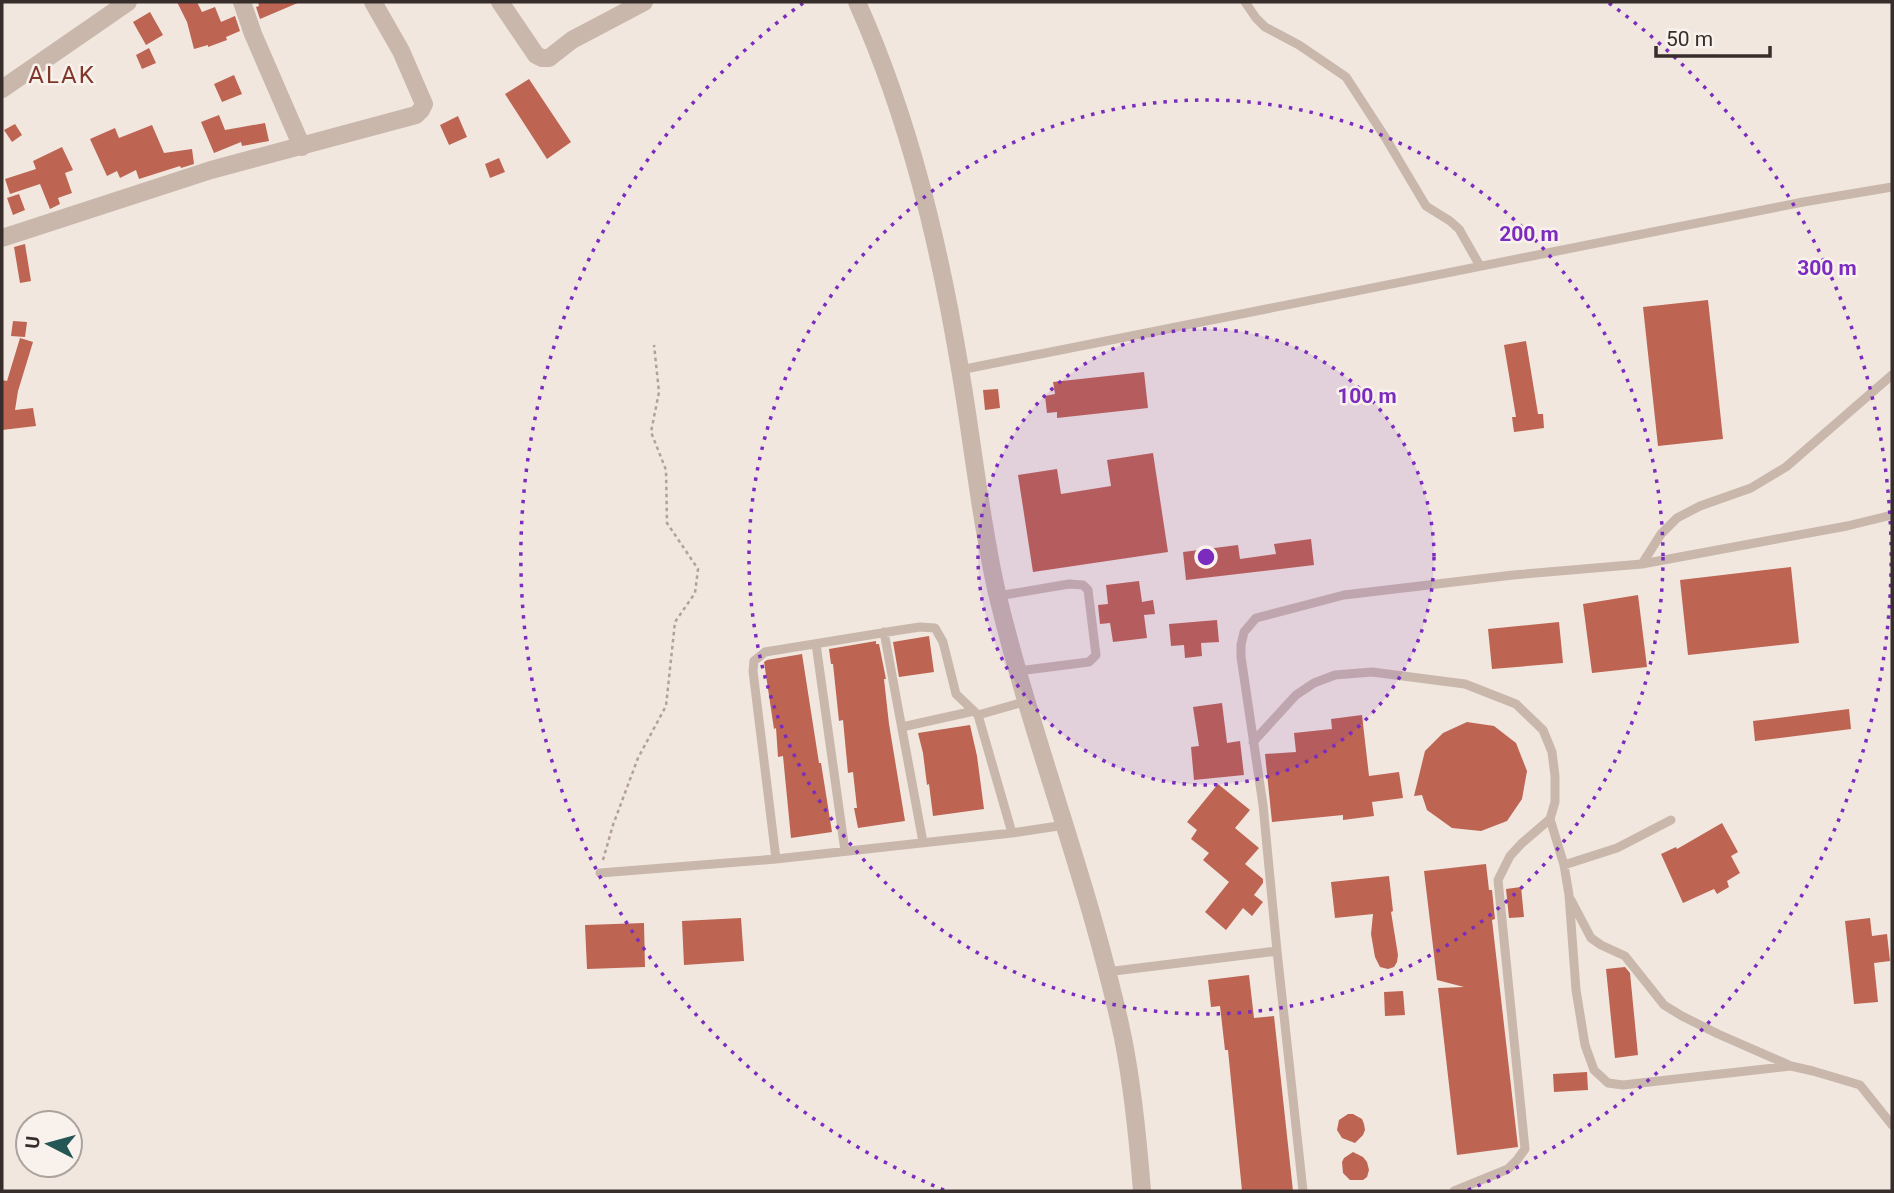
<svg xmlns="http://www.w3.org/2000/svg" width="1894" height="1193" viewBox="0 0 1894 1193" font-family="Roboto,sans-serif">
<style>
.building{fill:#bd6452}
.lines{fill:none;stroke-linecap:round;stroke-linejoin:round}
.path{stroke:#b4a196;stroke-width:2.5;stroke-dasharray:3.5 3.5;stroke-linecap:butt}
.service{stroke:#c9b7ac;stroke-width:9}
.minor{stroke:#c9b7ac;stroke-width:18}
.tertiary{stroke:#c9b7ac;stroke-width:18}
.ring{fill:none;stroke:#7b2cbf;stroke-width:3.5;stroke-dasharray:3.5 7}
.labels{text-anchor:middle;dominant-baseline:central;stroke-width:5;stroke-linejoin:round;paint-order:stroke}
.quarter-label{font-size:24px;letter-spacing:2px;fill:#80382a;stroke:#f9f2ec}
.centre{fill:#7b2cbf;stroke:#f9f2ec;stroke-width:3.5}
.ring-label{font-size:21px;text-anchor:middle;font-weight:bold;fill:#7b2cbf;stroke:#f9f2ec;stroke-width:5;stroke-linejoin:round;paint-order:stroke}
</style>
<rect width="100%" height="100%" fill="#f1e7df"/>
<path class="building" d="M177,2h20l5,10 13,-5 6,15 14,-6 5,15 -14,6 1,3 -19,7v-2l-14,4 -7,-27z
M258,2h42l-40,17 -4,-12 3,-1z
M150,12l13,23 -17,10 -13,-23z
M149,48l7,15 -14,6 -6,-14z
M234,75l8,19 -20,8 -8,-18z
M529,79l42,63 -24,17 -42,-65z
M219,115l6,15 40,-7 4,18 -27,5 -1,-4 -27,11 -13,-31z
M458,116l9,21 -18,8 -9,-20z
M15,124l7,11 -10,7 -8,-12z
M152,125l12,28 28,-4 2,15 -13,4 -1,-2 -41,13 -3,-9 -16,8 -3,-7 -10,5 -17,-37 25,-11 4,10z
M62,147l11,23 -8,3 7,20 -14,5 2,6 -10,5 -10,-25 -30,10 -5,-15 31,-10 -3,-8z
M499,158l6,14 -15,6 -5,-14z
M19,194l6,16 -12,5 -6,-17z
M25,244l6,37 -11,2 -6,-36z
M1708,300l15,139 -65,7 -15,-139z
M13,321l14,1 -2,15 -14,-1z
M20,338l13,4 -15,49 -3,19 18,-2 3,18 -34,4v-50l5,1z
M1526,341l12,73h5l1,14 -30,4 -2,-15h4l-12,-72z
M1144,372l4,36 -91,10v-6l-10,1 -2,-17 10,-2 -2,-12z
M998,389l2,19 -15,2 -2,-20z
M1153,453l15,99 -135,20 -15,-97 39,-6 4,25 50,-8 -4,-26z
M1311,539l3,26 -128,15 -3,-28 55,-7 2,14 36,-5 -2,-10z
M1791,567l8,76 -111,12 -8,-75z
M1139,581l3,21 11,-2 2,14 -11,1 3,23 -34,4 -3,-19 -10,1 -2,-19 10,-1 -2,-19z
M1638,595l9,72 -55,6 -9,-69z
M1217,620l2,22 -18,1 1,13 -17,2 -1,-13 -13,1 -2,-22z
M1559,622l4,41 -71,6 -4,-40z
M929,636l5,36 -35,5 -6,-35z
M876,641v3h3l7,35h-2l5,45 16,97 -47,7 -4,-20h3l-4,-36 -5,1 -5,-53 -4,1 -6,-57h-2l-2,-15z
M802,654l17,109h2l11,69 -41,6 -8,-82 -5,1 -2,-29 -2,1 -10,-67 3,-2z
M1222,703l5,40 13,-2 4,34 -50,5 -3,-33 8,-1 -6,-39z
M1849,709l2,20 -96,12 -2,-20z
M1362,715l7,61 30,-4 4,26 -31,4 2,14 -31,4v-5l-71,7 -7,-68 31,-2 -2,-19 38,-4 -1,-10z
M1467,722l27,4 22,17 11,28 -5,28 -15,22 -26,10 -29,-3 -25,-18 -5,-15 -8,1 11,-45 18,-18z
M970,725l7,31 7,53 -51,7 -4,-32 -2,1 -4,-32 -5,-20z
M1218,784l32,26 -15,18 24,20 -14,16 18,15v4l-9,12 9,7 -11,14 -9,-8 -17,22 -21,-18 24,-30 -26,-22 6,-7 -18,-14 6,-9 -10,-8z
M1722,823l16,29 -7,4 9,17 -13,8 2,6 -12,7 -3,-5 -31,14 -22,-49 15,-7 1,2z
M1486,864l3,26h3l3,29 -3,1 26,227 -61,8 -19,-167 26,-1 -27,-7 -13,-109z
M1389,876l4,35 -2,1 7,43 -1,7 -3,5 -6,2 -8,-2 -5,-10 -4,-23 2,-20 -38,4 -4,-36z
M1521,887l3,30 -15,1 -3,-29z
M741,918l3,43 -60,4 -2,-44z
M1870,918l2,18 15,-2 3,27 -16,2 4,39 -24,2 -9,-83z
M644,923l1,44 -58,2 -2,-44z
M1625,967l5,6 8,82 -23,3 -9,-89z
M1249,975l5,43 20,-2 19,175h-51l-14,-141h-3l-5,-44 -9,1 -3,-27z
M1403,991l2,24 -20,1 -1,-24z
M1587,1072l1,18 -34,2 -1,-18z
M1348,1114h5l9,5 2,5 1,6 -2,5 -8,8 -13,-5 -5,-8 2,-10z
M1353,1152l10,5 4,5 2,8 -2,7 -4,3h-13l-7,-7 -1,-11 2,-4z"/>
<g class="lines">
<path class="path" d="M603,860l10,-35 25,-67 28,-52 9,-84 20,-29 3,-24 -31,-46 -1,-53 -15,-38 8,-40 -5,-47"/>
<path class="service" d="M1245,2l11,16 9,9 34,18 47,32 39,60 41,69 24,15 9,8 21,37
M960,370l843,-168 89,-15
M1642,564l19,-30 16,-16 23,-12 51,-18 35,-21 106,-92
M998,596l71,-12 14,1 5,5 8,65 -7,7 -71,9
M884,632l39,210
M816,644l29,207
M978,715l34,118
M902,727l72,-16
M1253,742l43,-47 18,-12 21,-8 37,-3 93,12 51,20 27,26 9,22 3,24v26l-5,17 -29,25 -11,12 -12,24 27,269 -8,11 -9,9 -54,22
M1550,819l14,46 5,30 7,95 9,55 9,25 14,13 15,2 168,-19 22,5 47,14 32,40
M776,859l-23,-188 1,-10 11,-9 135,-22 20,-3 15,1 8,14 13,52 22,21 49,-14
M1564,865l53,-17 54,-28
M600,873l176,-14 236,-26 53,-8
M1571,900l20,38 10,7 24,11 39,49 18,11 36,18 71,31
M1277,951l26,240
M1106,972l171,-21 -14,-146 -22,-148v-12l3,-13 12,-14 88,-23 169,-20 129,-11 205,-38 45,-11"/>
<path class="minor" d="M242,2l11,32 49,113
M500,2l36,53 6,3h7l23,-18 72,-38
M2,89l126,-87
M2,238l209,-68 205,-55 5,-5 3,-6 -23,-53 -28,-49"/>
<path class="tertiary" d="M857,2c52,116 82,241 103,367 13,75 20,150 37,224 36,150 94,294 126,445 10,50 15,102 19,153"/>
</g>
<circle cx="1206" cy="557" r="228" fill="#7b2cbf" fill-opacity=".12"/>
<g class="ring">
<circle cx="1206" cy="557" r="228"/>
<circle cx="1206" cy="557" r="457"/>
<path d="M944 1190A685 685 0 0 1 803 3M1609 3A685 685 0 0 1 1468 1190"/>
</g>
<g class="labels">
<g class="quarter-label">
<text x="62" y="75">ALAK</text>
</g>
</g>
<circle cx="1206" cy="557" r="10" class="centre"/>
<g class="ring-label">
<text x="1529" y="241">200 m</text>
<text x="1827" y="275">300 m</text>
<text x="1367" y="403">100 m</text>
</g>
<rect width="1894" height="1193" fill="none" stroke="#372d2a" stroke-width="7"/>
<g transform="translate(49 1144) rotate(276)"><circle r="33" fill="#f9f2ec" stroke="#aba39e" stroke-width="2"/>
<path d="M0-5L12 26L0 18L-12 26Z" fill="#235655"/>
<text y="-10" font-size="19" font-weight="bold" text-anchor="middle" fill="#372d2a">U</text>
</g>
<path d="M1656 46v10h114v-10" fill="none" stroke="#372d2a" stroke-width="3.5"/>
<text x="1666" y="46" font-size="21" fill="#372d2a" stroke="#f9f2ec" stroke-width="5" paint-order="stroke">50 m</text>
</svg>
